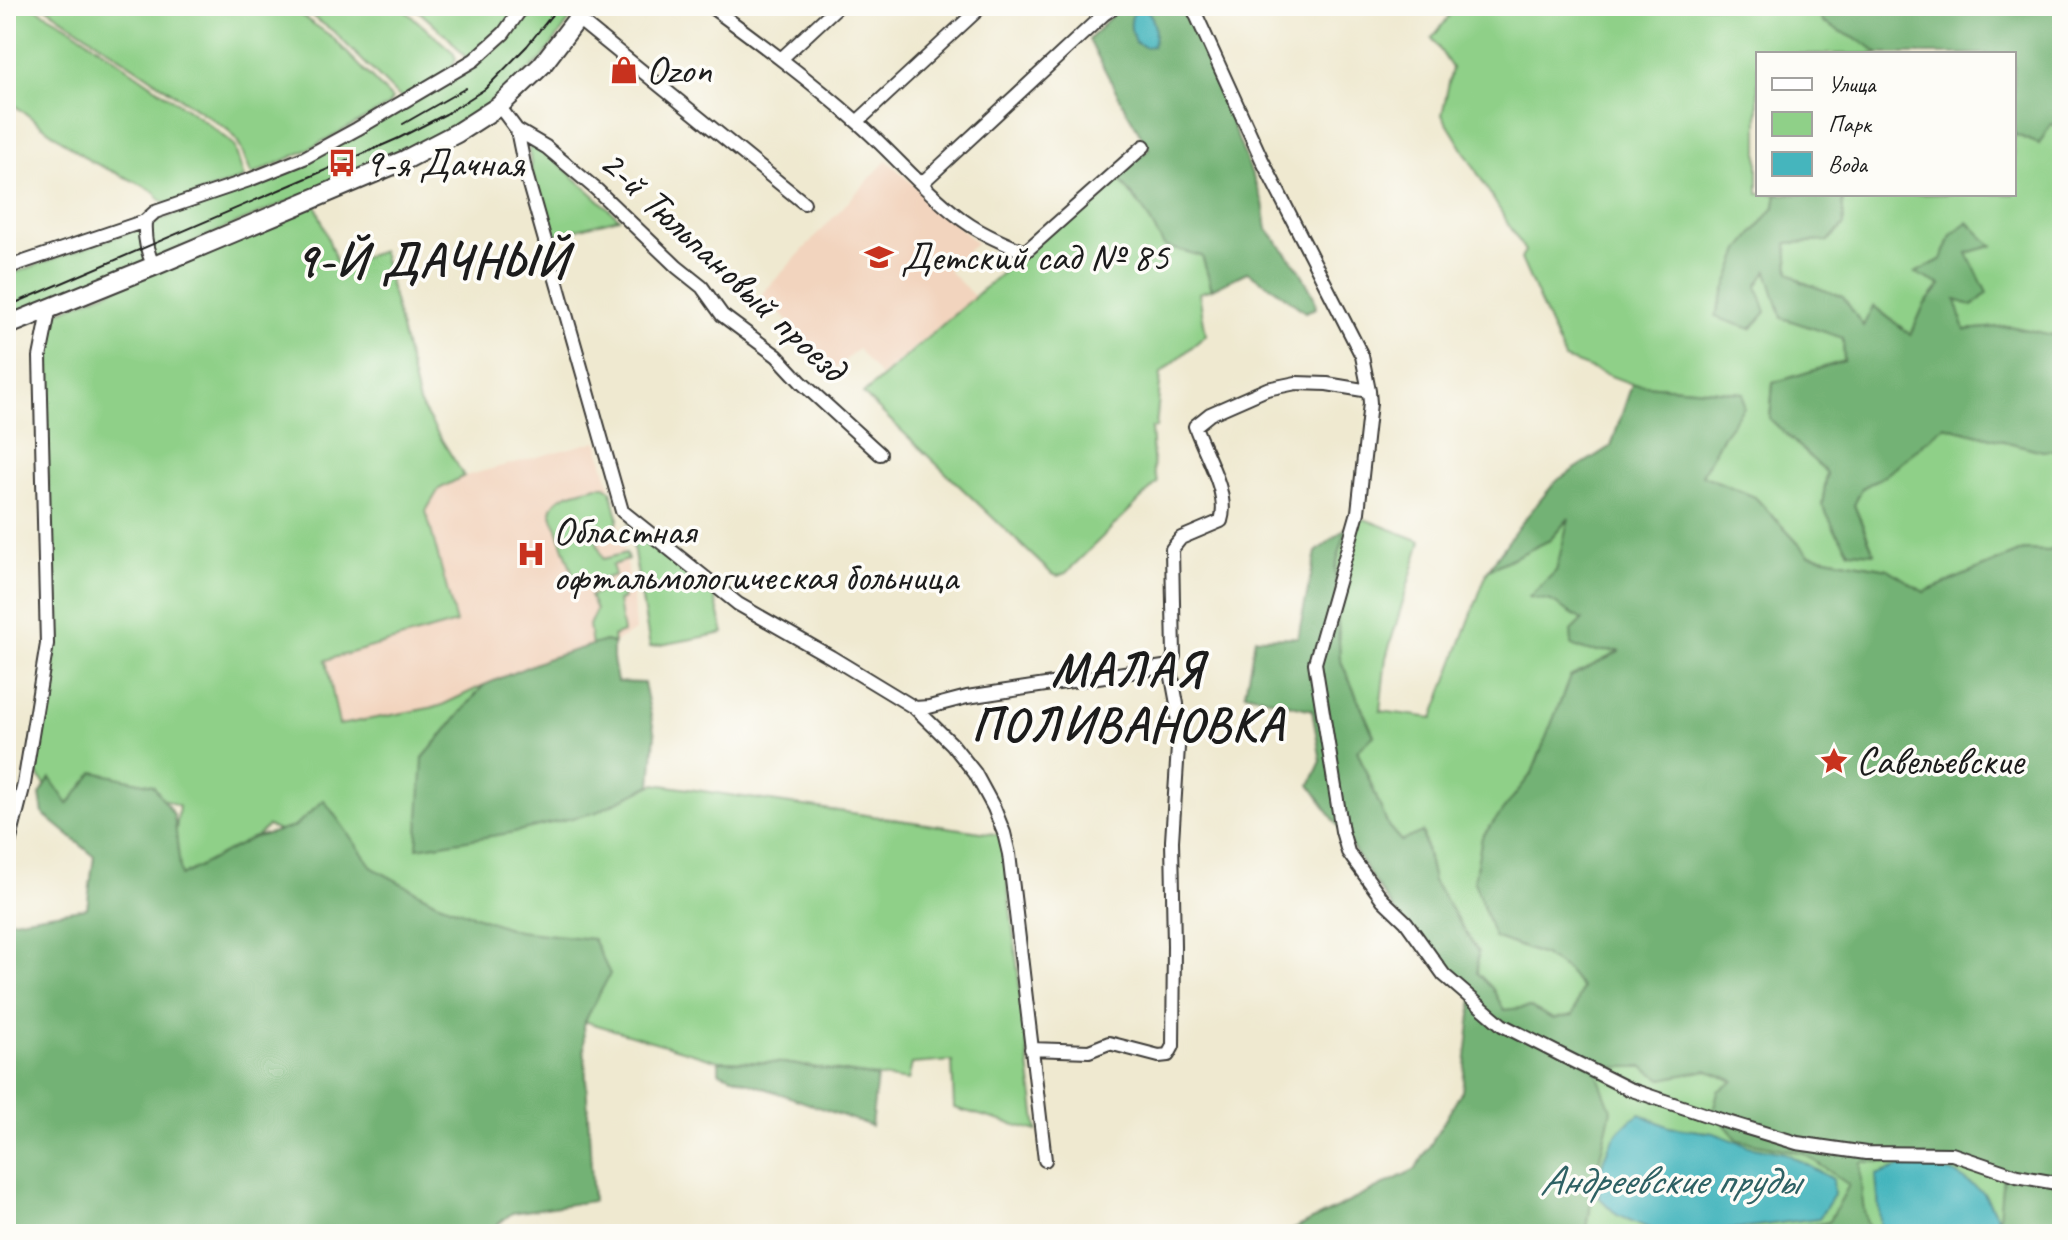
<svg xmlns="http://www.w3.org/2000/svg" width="2068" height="1240" viewBox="0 0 2068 1240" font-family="Caveat,sans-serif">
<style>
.built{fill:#f2d4be}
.green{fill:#8fd088;stroke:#567652;stroke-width:2}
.forest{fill:#73b274;stroke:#486748;stroke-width:2}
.water{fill:#45b5bd;stroke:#30686c;stroke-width:2}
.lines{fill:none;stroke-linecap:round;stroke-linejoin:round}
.minor-casing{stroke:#3c3b37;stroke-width:16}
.secondary-casing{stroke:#3c3b37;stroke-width:22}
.minor{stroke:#fff;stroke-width:12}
.secondary{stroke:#fff;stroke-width:18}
.tram{stroke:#1c1c1c;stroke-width:2}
.labels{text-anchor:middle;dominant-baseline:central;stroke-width:7;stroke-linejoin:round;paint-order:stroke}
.poi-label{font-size:40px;fill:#1c1c1c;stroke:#fdfcf7;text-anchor:start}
.street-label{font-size:40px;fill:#1c1c1c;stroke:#fdfcf7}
.water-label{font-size:42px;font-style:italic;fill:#2e6164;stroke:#fdfcf7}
.district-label{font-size:48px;font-weight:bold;letter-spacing:2px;fill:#1c1c1c;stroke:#fdfcf7}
</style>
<rect width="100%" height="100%" fill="#fdfcf7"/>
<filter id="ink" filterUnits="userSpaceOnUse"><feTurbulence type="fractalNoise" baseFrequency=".0125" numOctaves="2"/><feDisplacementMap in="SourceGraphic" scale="16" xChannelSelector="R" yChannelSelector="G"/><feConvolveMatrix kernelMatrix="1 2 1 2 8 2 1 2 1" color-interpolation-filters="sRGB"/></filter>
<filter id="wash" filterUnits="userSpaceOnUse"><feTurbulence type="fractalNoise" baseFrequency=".006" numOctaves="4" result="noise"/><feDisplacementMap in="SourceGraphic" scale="32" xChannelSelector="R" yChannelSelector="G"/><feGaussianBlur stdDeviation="1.8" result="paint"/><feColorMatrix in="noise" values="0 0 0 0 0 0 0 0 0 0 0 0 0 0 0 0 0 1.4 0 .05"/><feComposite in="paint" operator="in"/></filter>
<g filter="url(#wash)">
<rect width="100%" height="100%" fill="#efe9d0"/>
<path class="built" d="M887,160l89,83 -28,27 26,26 -94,80 -22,-27 -23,20 -73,-75z
M597,441l20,70 16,86 2,34 -22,12 -173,63 -102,19 -12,-66 129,-36 -29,-112 13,-22 26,-13z"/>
<path class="green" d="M6,6h26l34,19 141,98 27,22 10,33 -75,26 -9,-4 -6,-8 -14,-8 -50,-23 -84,-62z
M44,6h243l44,30 61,63 -4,7 -83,45 -53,24 -14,-33 -10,-12z
M297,6h103l53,46 3,7 -5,10 -47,30 -8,-5 -63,-63z
M413,6h106l-17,25 -34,29 -19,-22z
M526,6h54l-39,54 -72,60 -56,28 -407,174v-46l147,-53 155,-62 135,-79z
M1444,6h323l7,3 5,-3h40l3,16 45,22 12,10h-121v140h19l-2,12 -35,44 17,36 10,-16 15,48 61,19 1,24 -71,22 -3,35 57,55 -5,32 52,47 -20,-47 8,-17 24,-13 58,-49 99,25 19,-2v93l-13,9 -26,-1 -99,43 -36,-24 -79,-14 -54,-58 -53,-22 21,-40 21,-28 -1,-14 -111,-9 -67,-25 -44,-100 4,-8 -83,-136 10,-47 -20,-30 17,-21z
M2051,124l11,2v211l-53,-11 -44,4 -10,-30 11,-47 26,-8 -40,-11 -10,25 -26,14 25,11 -17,21 -13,30 -37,-29 -10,21 -21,-30 -41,-15 -13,-10 -2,-29 41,-2 16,-16 -2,-31h172v-60l25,10z
M528,143l18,9 73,66 -68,18 -19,-62z
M1115,174l27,33 22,38 38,11 10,33 -13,4 7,42 -45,38 -5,55h-5l3,44 4,10 -92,91 -8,3 -6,-2 -189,-180z
M316,205l22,61 44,-15 37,152 45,73 -25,13 -13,22 30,112 -130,37 13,65 101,-19 44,-21 -61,73 176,51 56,-25 346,51 3,20 33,276 -83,-23 -2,-47 -40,3 -4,17 -124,-18 -65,-2 -146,-43 -53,-83 -81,-29 -171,-80 -45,39 -48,84v-110l4,-33 -66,-30 -32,20 -17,16 -28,-40 17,-129 -8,-284 13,-47z
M597,486h8l6,4 7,27 -1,7 -23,10 9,25 23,-6 2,7 -16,5 3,10 -30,10 -3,-10 -8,2 -23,-65c2,-19 30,-21 46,-26z
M1570,517l53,133 -53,27 -38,96 -50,64 12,100 49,18 23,14 16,19 -9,27 -20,4 -23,-12 -26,3 -12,-22 -15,-15 1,-21 -45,-71 -10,-48 -22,8 -13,-15 -31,-76 17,-15 -34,-76 -5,-91 12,-41 15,-9 59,23 -35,117 -6,53 53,7 55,-148 62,-30z
M629,523l84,68 11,42 -74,14z
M619,588l4,11 -5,2 5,31 -10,4 1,7 -9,-2 -13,5 -3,-21 7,-15 -6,-14 18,-7 1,3z
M1612,1067h31l19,12 45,-9 28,12 68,71 47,32 -21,37 -75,12h-161l-6,-4 7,-47 1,-112z
M1911,1161h41l51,14 -3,42 13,17h-142c-9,-21 -11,-50 -10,-72z"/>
<path class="forest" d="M1126,6h59l78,196 4,27 33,41 14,27 2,11 -11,4 -30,-23 -28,-17 -35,17 -10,-33 -38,-10 -22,-39 -27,-33 34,-25 -24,-41 -36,-68 23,-25z
M1819,6h243v120l-11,-2 -12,20 -25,-10v-80h-135l-13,-10 -44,-22z
M1777,194h65l2,31 -16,16 -41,2 2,29 13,10 41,15 20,29 10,-20 38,29 13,-30 17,-20 -26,-12 27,-14 10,-25 16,-12 24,24 -25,7 20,40 -14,13 -17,-6 9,30 44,-4 53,11v112l-19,2 -99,-25 -58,49 -24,13 -8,17 20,48 -25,-2 -14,-21 -13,-25 5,-32 -57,-54 3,-36 71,-22 -1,-23 -61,-20 -15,-47 -10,15 9,26 -15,17 -36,-12 25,-67 35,-44z
M1632,384l111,9 1,14 -21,28 -21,40 53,22 54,58 79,14 36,23 100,-42 25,1 13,-9v692h-49l-14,-17 4,-42 -51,-14 -91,1c-1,22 1,52 10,72h-117l75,-12 20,-37 -46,-32 -65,-13 -25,-29 5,-20 16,-10 -27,-11 -45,9 -19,-12h-31l-16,4 15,39 -17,73 -7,46 6,5h-309l132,-65 46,-78 11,-94c-31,-29 -62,-62 -87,-98 -25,-37 -49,-76 -76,-114l11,-24 -9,-51 -67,-17 10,-55 43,-1 18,-85 31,-25 -12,41 5,91 34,77 -17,14 31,76 13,15 21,-9 11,49 45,71 -1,21 15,15 12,22 26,-3 23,12 20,-4 9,-27 -16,-19 -23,-14 -49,-18 -20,-56 8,-44 50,-64 38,-96 51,-26h-34l-15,-6 -1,-14 11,-11 -31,-19 -22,-4 27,-26 13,-53 -19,22 -62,30 31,-44 37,-45 55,-35z
M605,641l8,2v16l4,23 27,1 11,52 -4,50 -54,27 -87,21 -93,15 6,-90 61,-73 62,-26z
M94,772l59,13 21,30 7,61 71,-38 42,-11 30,-27 49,68 63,34 81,29 76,8 17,35 -27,51 10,176 -81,12 -20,16v5h-486v-313l81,-13 7,-52 -51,-42 -3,-19 10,-17 18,26z
M719,1061l65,2 93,14 -6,49 -152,-54z"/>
<path class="water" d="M1141,6c14,7 16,25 12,40l-8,1 -10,-5c-5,-12 -8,-28 6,-36z
M1640,1114l29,13 45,6 34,13 37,7 48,26 1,16 -15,23 -86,11 -72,4 -44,-18 -18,-18c-1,-35 11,-65 41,-83z
M1916,1162l38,11 30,20 23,41h-126l-5,-59z"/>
</g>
<g filter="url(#ink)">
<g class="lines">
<defs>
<path id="minor" d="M710,6c50,37 100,74 146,115 34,29 63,65 99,93 20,17 46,28 70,38l119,-106
M1192,6l70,154 100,196 7,35 1,12 -12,109 -43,151 27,168 6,21 35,48 23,22 38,53 58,50 63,32 64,32 95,32 73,22 69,10 86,1 65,22 45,8
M578,19l226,184
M781,59l57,-53
M499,106l18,24 9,44 96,337 116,93 93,53 84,51 37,36 23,29 19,35 10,25 5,21 36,306
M857,122l125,-116
M517,130l29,17 51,43 80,77 25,20 20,28 55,41 24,26 79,72
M921,184l183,-170 12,-8
M145,221c-1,16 1,30 9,45
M6,268l139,-47 10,-9 94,-32 55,-22 53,-29 117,-69 30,-27 19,-27
M915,708l14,-1 38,-10 203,-31
M6,855l18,-71 23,-140 -7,-287 10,-50
M1031,1049l58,2 20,-8 50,13 9,-1 5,-9 1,-100 -2,-105 6,-94 -1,-43 -7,-38 4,-10 -2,-107 9,-11 40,-17c9,-28 -17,-68 -26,-95l15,-12 57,-25 29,-6 31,1 42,7"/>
<path id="secondary" d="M6,326l148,-60 251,-106 52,-27 42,-27 43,-41 45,-59"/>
</defs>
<use href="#minor" class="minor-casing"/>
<use href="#secondary" class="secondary-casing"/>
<use href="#minor" class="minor"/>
<use href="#secondary" class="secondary"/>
<path class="tram" d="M403,124l63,-36
M6,307l336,-144 57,-25 47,-24 39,-25 42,-43 32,-40"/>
</g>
</g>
<defs>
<symbol id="shop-bare" viewBox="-9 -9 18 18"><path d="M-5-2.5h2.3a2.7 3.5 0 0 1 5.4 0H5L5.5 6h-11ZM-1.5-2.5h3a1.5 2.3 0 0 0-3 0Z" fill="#c8321e" stroke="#fdfcf7" stroke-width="2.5" paint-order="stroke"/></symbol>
<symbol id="bus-bare" viewBox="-9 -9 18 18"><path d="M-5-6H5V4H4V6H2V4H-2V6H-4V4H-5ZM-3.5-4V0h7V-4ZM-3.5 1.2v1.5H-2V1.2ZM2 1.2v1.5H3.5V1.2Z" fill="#c8321e" stroke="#fdfcf7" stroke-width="2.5" paint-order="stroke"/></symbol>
<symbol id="school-bare" viewBox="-9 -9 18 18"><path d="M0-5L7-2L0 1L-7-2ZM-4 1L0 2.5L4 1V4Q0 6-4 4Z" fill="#c8321e" stroke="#fdfcf7" stroke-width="2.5" paint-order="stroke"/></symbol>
<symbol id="hospital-bare" viewBox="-9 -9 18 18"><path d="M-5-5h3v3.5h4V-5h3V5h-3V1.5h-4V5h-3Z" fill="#c8321e" stroke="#fdfcf7" stroke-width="2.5" paint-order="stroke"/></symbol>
<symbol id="sight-bare" viewBox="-9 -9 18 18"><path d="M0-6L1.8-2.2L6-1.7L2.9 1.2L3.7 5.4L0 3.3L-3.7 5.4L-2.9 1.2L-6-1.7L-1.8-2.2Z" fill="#c8321e" stroke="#fdfcf7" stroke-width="2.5" paint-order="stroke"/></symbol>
</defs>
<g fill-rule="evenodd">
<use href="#shop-bare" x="604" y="50" width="40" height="40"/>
<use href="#bus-bare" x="322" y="143" width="40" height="40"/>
<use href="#school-bare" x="859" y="237" width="40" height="40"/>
<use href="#hospital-bare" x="511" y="534" width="40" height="40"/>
<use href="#sight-bare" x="1814" y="741" width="40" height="40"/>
</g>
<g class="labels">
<g class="poi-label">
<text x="646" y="70">Ozon</text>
<text x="364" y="163">9-я Дачная</text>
<text x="901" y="257">Детский сад № 85</text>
<text x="553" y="531">Областная<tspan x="553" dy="46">офтальмологическая больница</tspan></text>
<text x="1856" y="761">Савельевские</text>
</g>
<g class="street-label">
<text transform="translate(723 265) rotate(43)">2-й Тюльпановый проезд</text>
</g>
<g class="water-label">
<text x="1669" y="1180">Андреевские пруды</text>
</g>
<g class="district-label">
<text x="432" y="260">9-Й ДАЧНЫЙ</text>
<text x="1128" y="669">МАЛАЯ<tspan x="1128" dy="55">ПОЛИВАНОВКА</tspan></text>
</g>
</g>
<rect width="2068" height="1240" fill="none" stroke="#fdfcf7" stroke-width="32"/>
<rect x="1756" y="52" width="260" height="144" fill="#fdfcf7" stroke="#a3a29f" stroke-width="2"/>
<rect x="1772" y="78" width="40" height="12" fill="#ffffff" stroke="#a3a29f" stroke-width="2"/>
<text x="1828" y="92" font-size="24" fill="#1c1c1c">Улица</text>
<rect x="1772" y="112" width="40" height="24" fill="#8fd088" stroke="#a3a29f" stroke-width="2"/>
<text x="1828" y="132" font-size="24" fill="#1c1c1c">Парк</text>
<rect x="1772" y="152" width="40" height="24" fill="#45b5bd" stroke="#a3a29f" stroke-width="2"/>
<text x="1828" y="172" font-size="24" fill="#1c1c1c">Вода</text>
</svg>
